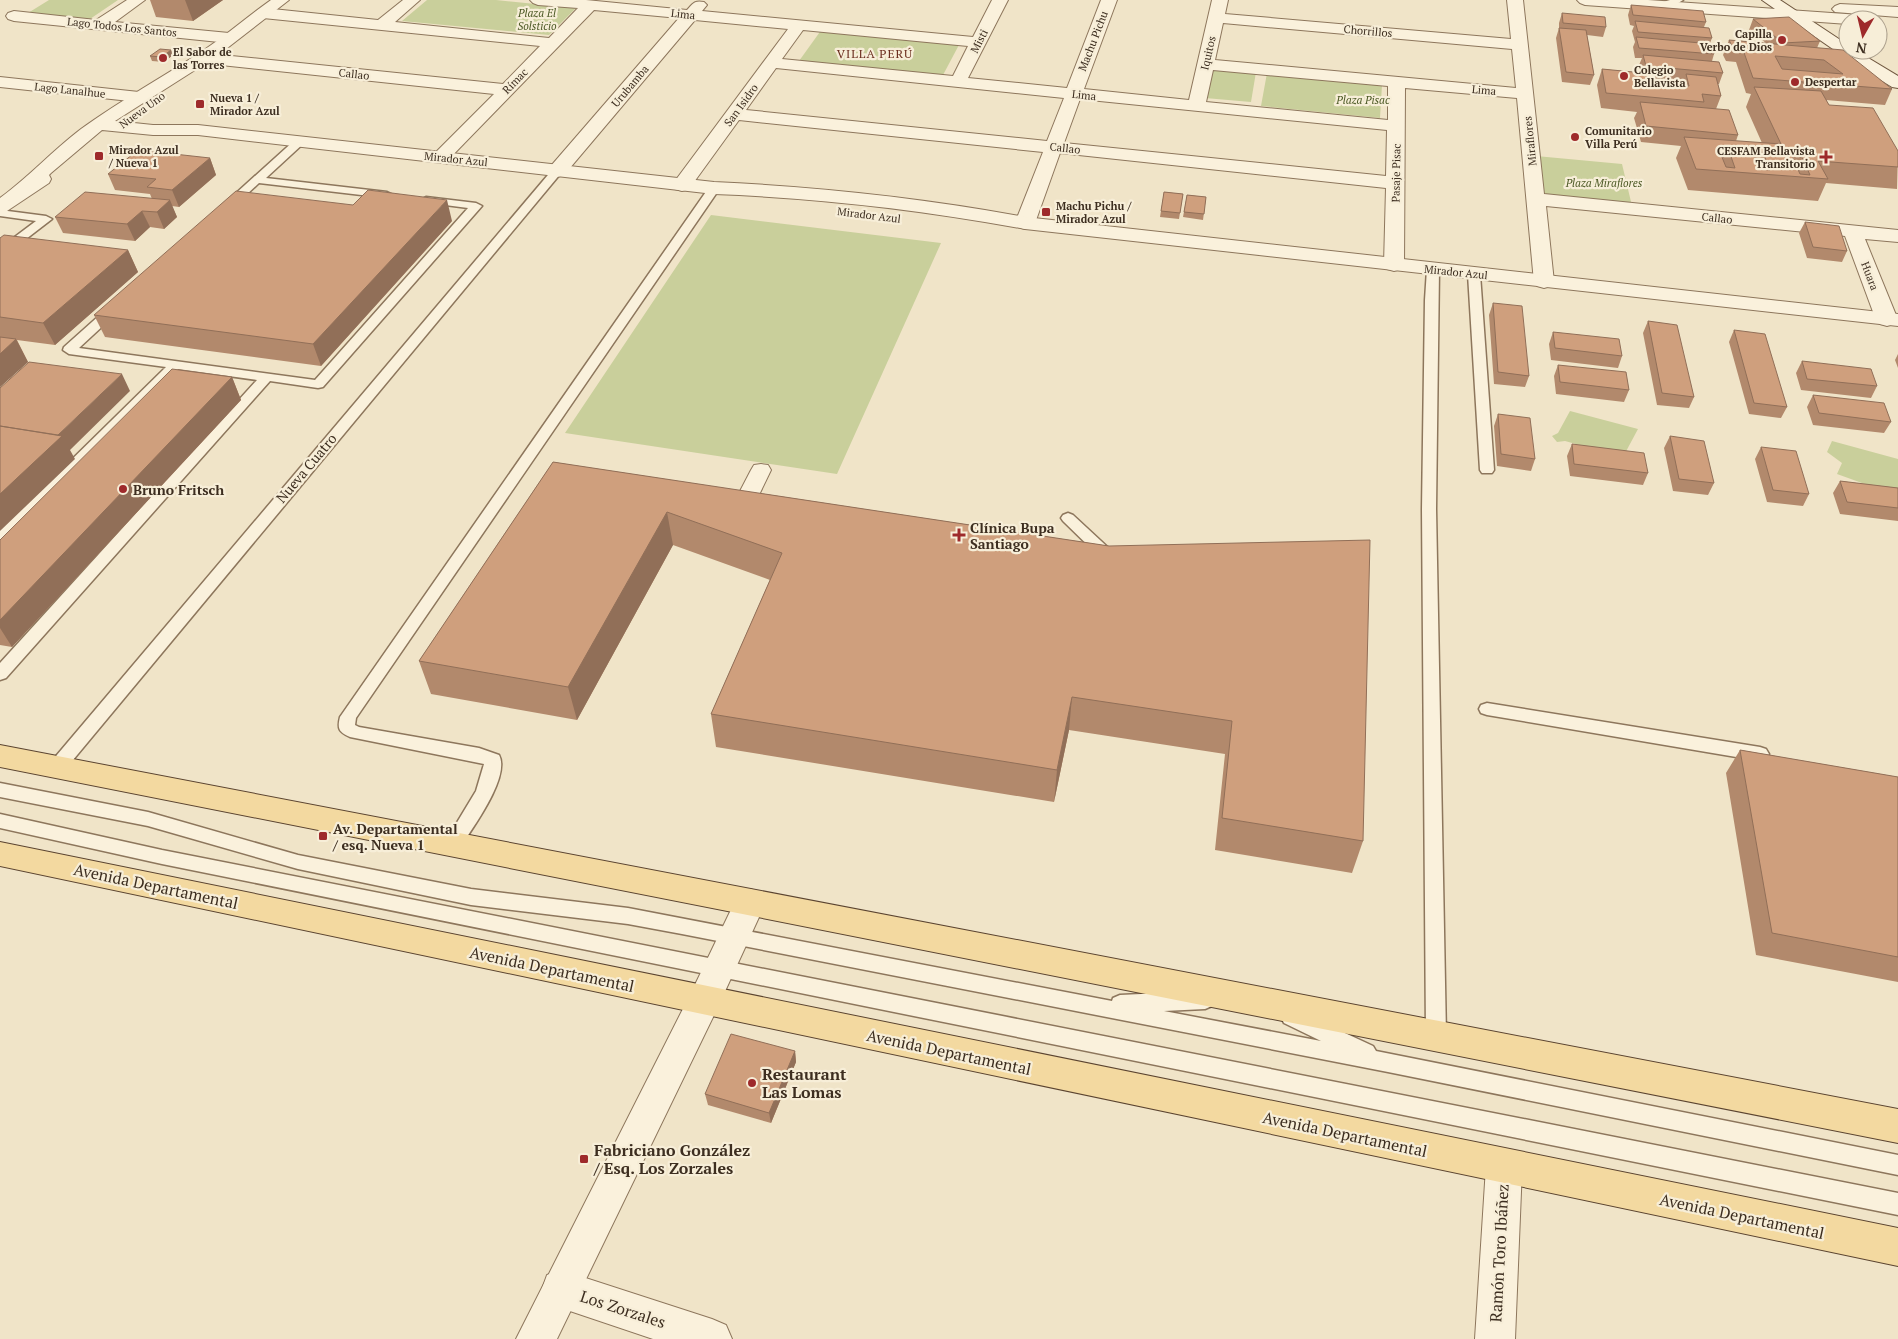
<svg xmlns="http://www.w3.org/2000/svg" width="1898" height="1339" viewBox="0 0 1898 1339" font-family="'PT Serif',serif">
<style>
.green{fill:#c9cf9b}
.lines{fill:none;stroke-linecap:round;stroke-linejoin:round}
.service-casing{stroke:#8d765c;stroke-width:3}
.pedestrian-casing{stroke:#8d765c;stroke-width:2}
.minor-casing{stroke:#8d765c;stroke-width:2}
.tertiary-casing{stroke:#8d765c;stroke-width:2}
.secondary-casing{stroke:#6f573f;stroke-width:2}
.primary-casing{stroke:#5b4430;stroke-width:2}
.service{fill:#faf1dc;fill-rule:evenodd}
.pedestrian{fill:#faf1dc;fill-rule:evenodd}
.minor{fill:#faf1dc;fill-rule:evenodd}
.tertiary{fill:#faf1dc;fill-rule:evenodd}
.secondary{fill:#faf1dc;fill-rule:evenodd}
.primary{fill:#f3d9a0;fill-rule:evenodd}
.wall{fill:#b2896c;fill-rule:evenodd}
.shaded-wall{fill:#916f58}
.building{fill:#cf9f7d;stroke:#916f58;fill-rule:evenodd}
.poi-dot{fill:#9e2a2b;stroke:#f7eed8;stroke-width:2}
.labels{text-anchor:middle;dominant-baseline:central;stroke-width:4.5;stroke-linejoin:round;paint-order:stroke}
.far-park-label{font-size:11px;font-style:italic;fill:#4d5a26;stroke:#f7eed8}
.far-street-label{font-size:11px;fill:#3d2e20;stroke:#f7eed8}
.far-poi-label{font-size:11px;font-weight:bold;fill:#3d2e20;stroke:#f7eed8;text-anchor:start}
.far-neighbourhood-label{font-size:12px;letter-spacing:1px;fill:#6b2e1e;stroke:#f7eed8}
.street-label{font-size:14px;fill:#3d2e20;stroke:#f7eed8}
.poi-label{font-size:14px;font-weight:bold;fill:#3d2e20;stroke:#f7eed8;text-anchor:start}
.near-street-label{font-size:16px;fill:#3d2e20;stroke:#f7eed8}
.near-poi-label{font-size:16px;font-weight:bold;fill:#3d2e20;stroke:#f7eed8;text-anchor:start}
</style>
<rect width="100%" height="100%" fill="#f0e4c8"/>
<path class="green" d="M49,0h69l-28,19 -62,-6z
M427,0h69l80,8 -27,27 -147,-14z
M822,29l138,14 -17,32 -144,-14z
M1212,68l44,4 -5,30 -46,-4z
M1267,73l115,12 -2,33 -119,-12z
M1536,156l86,8 10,42 -92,-9z
M711,215l230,28 -104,231 -272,-41z
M1570,411l68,18 -15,28 -58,-16 -8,1 -5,-6 6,-3z
M1832,441l66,18v31l-25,-3 -36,-13 5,-11 -15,-11z"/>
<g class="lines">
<defs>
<path id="service" d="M1670,0h13c-8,6 -25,12 -34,6z
M300,138l5,3 -1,2 -38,35 121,14 6,3 -6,3 -128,-15 -27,25h-8l-2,-2 2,-2 72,-65z
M557,168l4,1 1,2 -1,2 -498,599 -6,2 -6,-2 -3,-5 3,-5 502,-593z
M714,185l6,3 -364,530 -1,7 4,2 120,21 20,7c12,22 -28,75 -40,94l-6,2 -6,-2 -3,-5 32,-53 8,-27 -134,-27c-11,-5 -13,-8 -10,-20l370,-531z
M426,197l50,6 6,3 -159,181 -5,1 -48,-7 -264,297 -6,2v-17l257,-283 -79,-11 -173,173 -5,2v-14l166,-163 -97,-13 -6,-4 1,-3 47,-42 4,-1 6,4 -2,3 -40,37 236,32 153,-172 -46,-6 -2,-2z
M0,210l46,6 6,3 -48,37 -4,2v-10l36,-27 -36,-5z
M1433,265l6,4 -3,240 10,527 -3,6 -7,3 -7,-3 -3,-6 -4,-527 3,-209 2,-31z
M1474,270l6,4 14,196 -2,3h-10l-2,-3 -12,-196z
M1068,513l5,2 41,38 3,4 -3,4h-10l-41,-40 -2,-3 2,-3z
M1487,703l273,44 6,2 3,5 -3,5 -6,2 -273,-46 -6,-2 -2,-4 2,-4z
M0,783l148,29 150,43 173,34 157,19 484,93 1,-3 7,-3 85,-4 7,3 3,6 -3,6 -7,3 -41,2 157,30 -37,-18 -3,-6 3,-6 7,-3 82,38 3,5 522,104v20l-510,-103 -706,-138 -54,-10 -157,-19 -173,-36 -150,-43 -148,-29z
M0,814l162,36 1736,343v22l-1736,-351 -162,-36z"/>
<path id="pedestrian" d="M761,464l7,1 3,5 -24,50 -3,5 -8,2 -8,-2 -3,-5 26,-50 3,-5z"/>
<path id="minor" d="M127,0h18l-30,22 114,11 6,2 2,3 -2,3 -6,2 -215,-22 -6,-2 -2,-3 2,-3 6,-2 82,9z
M403,0h17l-25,22 154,16 29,-30 -40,-3 -5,-2 -3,-3h56l101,10c6,-7 8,-10 17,-8l3,3 -5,6 271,26 19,-37h16l-40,78 99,10 34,-88h16l-33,89 105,11 23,-100h16l-3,14 286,25 -4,-39h16l21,194 354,36v12l-33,-3 33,81 -4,4 -7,2 -7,-2 -4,-4 -31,-84 -299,-30 8,76 -3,4 -7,2 -7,-2 -3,-4 -17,-184 -112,-10 -1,177 -3,4 -7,2 -7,-2 -3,-4 2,-77 -326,-35 -25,70 -3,4 -7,2 -7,-2 -3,-4 28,-71 -304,-32 -50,69 -7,2 -7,-2 -2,-4 2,-4 113,-152 -93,-9 -131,155 -7,2 -7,-2 -2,-4 2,-4 129,-149 -85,-8 -147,151 -6,1 -6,-1 -3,-4 3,-4 59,-59 -292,-31 -6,-2 -2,-3 2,-3 6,-2 301,31 37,-38 -277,-28 -5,-2 -3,-3 3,-3 5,-2 115,12zM1223,23l289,26 4,39 -301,-28zM803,30l165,16 -15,30 -171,-17zM776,68l288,30 -17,43 -301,-31zM1213,70l175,16v34l-182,-18zM1080,99l307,31 -1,46 -322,-33z
M0,77l139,15 6,1 3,4 -3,4 -6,1 -139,-15z
M1504,1150l13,5 5,12 -7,172h-40l11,-172 5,-12z
M561,1270l151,49 14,6 6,14h-79l-92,-31 -14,-5 -5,-14 5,-14z"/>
<path id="tertiary" d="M271,0h18l-72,56 -102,65 38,4h45l516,57c104,5 209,16 311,35l873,97v12l-873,-97c-102,-19 -207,-31 -311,-35l-516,-59h-45l-51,-5 -51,43 -2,2 2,4 -2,4 -42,28 -7,2v-15c29,-21 53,-48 81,-69 40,-29 82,-52 123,-79 23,-15 44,-34 67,-50z
M1577,0h71l212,15 6,2 2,3h-20v4l-263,-19 -5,-2z
M1840,4l58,3v10l-63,-5 -3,-3 3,-3z
M750,889l11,4 5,9 -50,109 -159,328h-41l176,-348 47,-98z"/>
<path id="secondary" d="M1762,0h18l68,45v5h7l43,26v12l-6,-1 -39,-24z"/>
<path id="primary" d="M0,745l1898,364v34l-1898,-376z
M0,842l1898,386v38l-1898,-400z"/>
</defs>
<use href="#service" class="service-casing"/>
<use href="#pedestrian" class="pedestrian-casing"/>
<use href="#minor" class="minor-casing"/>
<use href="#tertiary" class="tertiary-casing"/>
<use href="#secondary" class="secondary-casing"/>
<use href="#primary" class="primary-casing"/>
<use href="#service" class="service"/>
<use href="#pedestrian" class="pedestrian"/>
<use href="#minor" class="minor"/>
<use href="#tertiary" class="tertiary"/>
<use href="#secondary" class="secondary"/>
<use href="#primary" class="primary"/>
</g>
<path class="wall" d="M150,0h73l-30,21 -37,-4z
M1631,5l75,17 -2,5 8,11 -2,5 4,11 -2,7 11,12 -4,11h-1l3,12 -5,13 22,26 -2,6 26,2 -16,-36 5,-13 -5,-1 -10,-31 -10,-1 -3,-6 6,-15 37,3 -17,-13 4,-11 67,22 -3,7 75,41 -7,16 -59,-5 3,5 69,46 -1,38 -71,-6 -8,18 -130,-11 -12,-32 5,-12 -40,-4 -7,-24 3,-6 -36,-4 -4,-23 5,-16 39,4 -2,-8 3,-7h-7l-2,-11 2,-5 -3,-11 2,-5 -4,-1 -2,-10zM1654,78l30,2 -2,6 -18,-2 -9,-5z
M1562,13l44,14 -3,10 -16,-2 7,40 -4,10 -28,-3 -6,-44 3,-10v-5z
M171,50l2,5 -9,7 -12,-1 -2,-5z
M210,158l6,17 -37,32 -7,-1 5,11 -13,12 -14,-2 -15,14 -72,-8 -8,-16 97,-18 -2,-5 -35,-4 -7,-16z
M1164,192l19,2 -4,25 -19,-2z
M1187,195l19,2 -3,23 -20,-3z
M452,221l-131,145 -216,-29 -11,-22z
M1805,222l42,29 -5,11 -35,-4 -8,-25z
M0,238l128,12 10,22 -83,73 -38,-5 11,22 -28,25z
M1493,303l36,73 -4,11 -31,-3 -5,-69z
M1648,321l46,76 -5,11 -32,-3 -14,-72z
M1734,330l53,77 -6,11 -32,-4 -20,-72z
M1553,332l69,24 -4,12 -67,-8 -2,-16z
M1898,354v14l-3,-8z
M1802,361l75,25 -6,12 -70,-8 -5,-17z
M1558,365l71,25 -5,12 -68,-8 -2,-18z
M232,377l9,23 -229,247 -12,-2v-105z
M1813,395l78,27 -7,11 -71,-8 -6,-18z
M1498,414l37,45 -4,12 -34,-5 -3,-40z
M1670,436l44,47 -6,12 -35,-4 -9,-43z
M1572,444l76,29 -5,12 -73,-9 -3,-20z
M1761,447l48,47 -6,12 -36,-4 -12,-43z
M553,462l556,84 254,295 -11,32 -137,-23 10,-96 -156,-24 -15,72 -338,-55 -5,-33 59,-134 -97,-35 -96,175 -146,-26 -12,-33z
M1840,481l58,7v33l-58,-7 -7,-21z
M1740,750l158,27v205l-142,-27 -30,-182z
M795,1051l1,11 -25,61 -63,-18 -3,-11z"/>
<path class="shaded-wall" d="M185,0h38l-30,21z
M171,50l2,5 -9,7 -2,-5z
M210,158l6,17 -37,32 -7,-17z
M170,200l7,17 -13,12 -7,-17z
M447,200l5,21 -131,145 -8,-22z
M142,211l8,16 -15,14 -8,-17z
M128,250l10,22 -83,73 -12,-22z
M16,339l12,23 -28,25v-33z
M122,374l8,17 -60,59 5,9 -75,72v-37l58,-59z
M232,377l9,23 -229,247 -12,-19v-8z
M667,512l6,33 -96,175 -9,-33z
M1072,697l-3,33 -15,72 3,-32z
M795,1051l1,11 -25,61 -2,-10z"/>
<path class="building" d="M1631,5l72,6 3,11 -73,-7z
M1562,13l43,4 1,10 -43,-4z
M1789,17l31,24 -37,2 -30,-24z
M1635,21l74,7 3,10 -74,-6z
M1559,28l27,2 8,45 -28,-3z
M1636,37l75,7 3,10 -75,-6z
M1729,40l114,10 49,39 -139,-11 -11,-31 -10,-1zM1775,56l49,4 19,14 -61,-5z
M160,49l11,1 -9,7 -12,-1z
M1643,55l76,7 4,11 -77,-7z
M1602,69l52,5 1,5h8l1,5 25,2 -3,-12 30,3 5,19 -19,-2 2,8 -98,-9z
M1754,87l67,4 8,14 44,3 25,43v16l-80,-6 10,18 -132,-10 -12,-32 97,7zM1719,150l10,1 6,17 -9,-1zM1753,152h10l7,18 -10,-1zM1792,156l10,1 8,18 -10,-1z
M1640,102l89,8 9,25 -92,-9z
M138,150l72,8 -38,32 -25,-3 9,-8 -48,-5z
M368,190l79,10 -134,144 -219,-29 142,-124 117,14z
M85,192l85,8 -13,12 -15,-1 -15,13 -72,-7z
M1164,192l19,2 -3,19 -19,-2z
M1187,195l19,2 -2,17 -20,-2z
M1805,222l34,4 8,25 -34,-4z
M4,235l124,15 -85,73 -43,-6v-79z
M1493,303l29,3 7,70 -31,-4z
M1648,321l29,4 17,72 -32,-4z
M1734,330l31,4 22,73 -33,-4z
M1553,332l66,7 3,17 -67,-8z
M0,337l16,2 -16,15z
M1802,361l69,8 6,17 -70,-7z
M29,362l93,12 -64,61 -58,-9v-38z
M1558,365l68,7 3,18 -69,-8z
M172,369l60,8 -232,243v-80z
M1813,395l71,8 7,19 -72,-9z
M1498,414l32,4 5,41 -34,-5z
M0,426l62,10 -62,58z
M1670,436l34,5 10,42 -35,-4z
M1572,444l72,9 4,20 -74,-9z
M1761,447l35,4 13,43 -36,-4z
M553,462l556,84 261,-6 -7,301 -141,-23 10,-97 -160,-24 -15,73 -346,-56 71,-161 -115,-41 -99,175 -149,-26z
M1840,481l58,7v20l-51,-6z
M1740,750l158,27v180l-126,-24z
M731,1034l64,17 -26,62 -64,-19z"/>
<g class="poi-dot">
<circle cx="1782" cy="40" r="5"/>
<circle cx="163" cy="58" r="5"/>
<circle cx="1624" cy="76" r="5"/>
<circle cx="1795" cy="82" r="5"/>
<rect x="195" y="99" width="10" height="10" rx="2.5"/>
<circle cx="1575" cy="137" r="5"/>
<rect x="94" y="151" width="10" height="10" rx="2.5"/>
<path d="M1823.5 149.5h5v5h5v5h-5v5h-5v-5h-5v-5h5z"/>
<rect x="1041" y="207" width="10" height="10" rx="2.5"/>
<circle cx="123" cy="489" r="5"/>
<path d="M956.5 527.5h5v5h5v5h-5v5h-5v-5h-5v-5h5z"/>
<rect x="318" y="831" width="10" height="10" rx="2.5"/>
<circle cx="752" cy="1083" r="5"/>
<rect x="579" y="1154" width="10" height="10" rx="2.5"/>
</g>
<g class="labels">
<g class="far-park-label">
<text x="537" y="13">Plaza El<tspan x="537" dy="13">Solsticio</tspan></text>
<text x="1363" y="100">Plaza Pisac</text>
<text x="1604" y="183">Plaza Miraflores</text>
</g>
<g class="far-street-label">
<text transform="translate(683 14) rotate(6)">Lima</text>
<text transform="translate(122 27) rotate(6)">Lago Todos Los Santos</text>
<text transform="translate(1368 31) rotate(5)">Chorrillos</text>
<text transform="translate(979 41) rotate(-63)">Misti</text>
<text transform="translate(1093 41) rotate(-69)">Machu Pichu</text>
<text transform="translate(1208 53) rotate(-77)">Iquitos</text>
<text transform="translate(354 74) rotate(6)">Callao</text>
<text transform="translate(515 81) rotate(-46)">Rímac</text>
<text transform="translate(630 86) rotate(-50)">Urubamba</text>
<text transform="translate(70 90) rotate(6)">Lago Lanalhue</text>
<text transform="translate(1484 90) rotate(5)">Lima</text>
<text transform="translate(1084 95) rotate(6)">Lima</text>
<text transform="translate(741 105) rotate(-54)">San Isidro</text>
<text transform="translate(142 110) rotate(-36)">Nueva Uno</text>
<text transform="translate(1530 141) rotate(-96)">Miraflores</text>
<text transform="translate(1065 148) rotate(6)">Callao</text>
<text transform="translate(456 159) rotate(6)">Mirador Azul</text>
<text transform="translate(1396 173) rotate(-89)">Pasaje Pisac</text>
<text transform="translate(869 215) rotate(7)">Mirador Azul</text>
<text transform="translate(1717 218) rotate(6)">Callao</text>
<text transform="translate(1456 272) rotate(6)">Mirador Azul</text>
<text transform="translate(1870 276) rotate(69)">Huara</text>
</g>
<g class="far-poi-label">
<text x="1772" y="34" text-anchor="end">Capilla<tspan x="1772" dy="13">Verbo de Dios</tspan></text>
<text x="173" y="52">El Sabor de<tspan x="173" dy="13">las Torres</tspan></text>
<text x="1634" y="70">Colegio<tspan x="1634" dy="13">Bellavista</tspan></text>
<text x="1805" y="82">Despertar</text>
<text x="210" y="98">Nueva 1 /<tspan x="210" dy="13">Mirador Azul</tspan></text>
<text x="1585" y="131">Comunitario<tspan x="1585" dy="13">Villa Perú</tspan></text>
<text x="109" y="150">Mirador Azul<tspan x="109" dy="13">/ Nueva 1</tspan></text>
<text x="1815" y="151" text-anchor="end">CESFAM Bellavista<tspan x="1815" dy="13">Transitorio</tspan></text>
<text x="1056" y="206">Machu Pichu /<tspan x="1056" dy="13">Mirador Azul</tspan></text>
</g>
<g class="far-neighbourhood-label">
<text x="875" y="53">VILLA PERÚ</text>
</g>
<g class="street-label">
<text transform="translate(306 468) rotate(-50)">Nueva Cuatro</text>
</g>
<g class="poi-label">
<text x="133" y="489">Bruno Fritsch</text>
<text x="970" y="527">Clínica Bupa<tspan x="970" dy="16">Santiago</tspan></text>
<text x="333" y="828">Av. Departamental<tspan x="333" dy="16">/ esq. Nueva 1</tspan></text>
</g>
<g class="near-street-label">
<text transform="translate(156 886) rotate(12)">Avenida Departamental</text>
<text transform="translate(552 969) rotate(12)">Avenida Departamental</text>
<text transform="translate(949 1052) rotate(12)">Avenida Departamental</text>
<text transform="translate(1345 1134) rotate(12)">Avenida Departamental</text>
<text transform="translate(1742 1216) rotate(12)">Avenida Departamental</text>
<text transform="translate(1499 1253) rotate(-87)">Ramón Toro Ibáñez</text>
<text transform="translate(623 1309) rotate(18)">Los Zorzales</text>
</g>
<g class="near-poi-label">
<text x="762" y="1074">Restaurant<tspan x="762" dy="18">Las Lomas</tspan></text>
<text x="594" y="1150">Fabriciano González<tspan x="594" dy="18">/ Esq. Los Zorzales</tspan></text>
</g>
</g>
<g transform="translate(1863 35) rotate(188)"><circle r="24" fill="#f7eed8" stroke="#ada18e"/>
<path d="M0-4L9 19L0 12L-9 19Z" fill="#9e2a2b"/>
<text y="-8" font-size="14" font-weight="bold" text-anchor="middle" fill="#3d2e20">N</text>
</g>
</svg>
